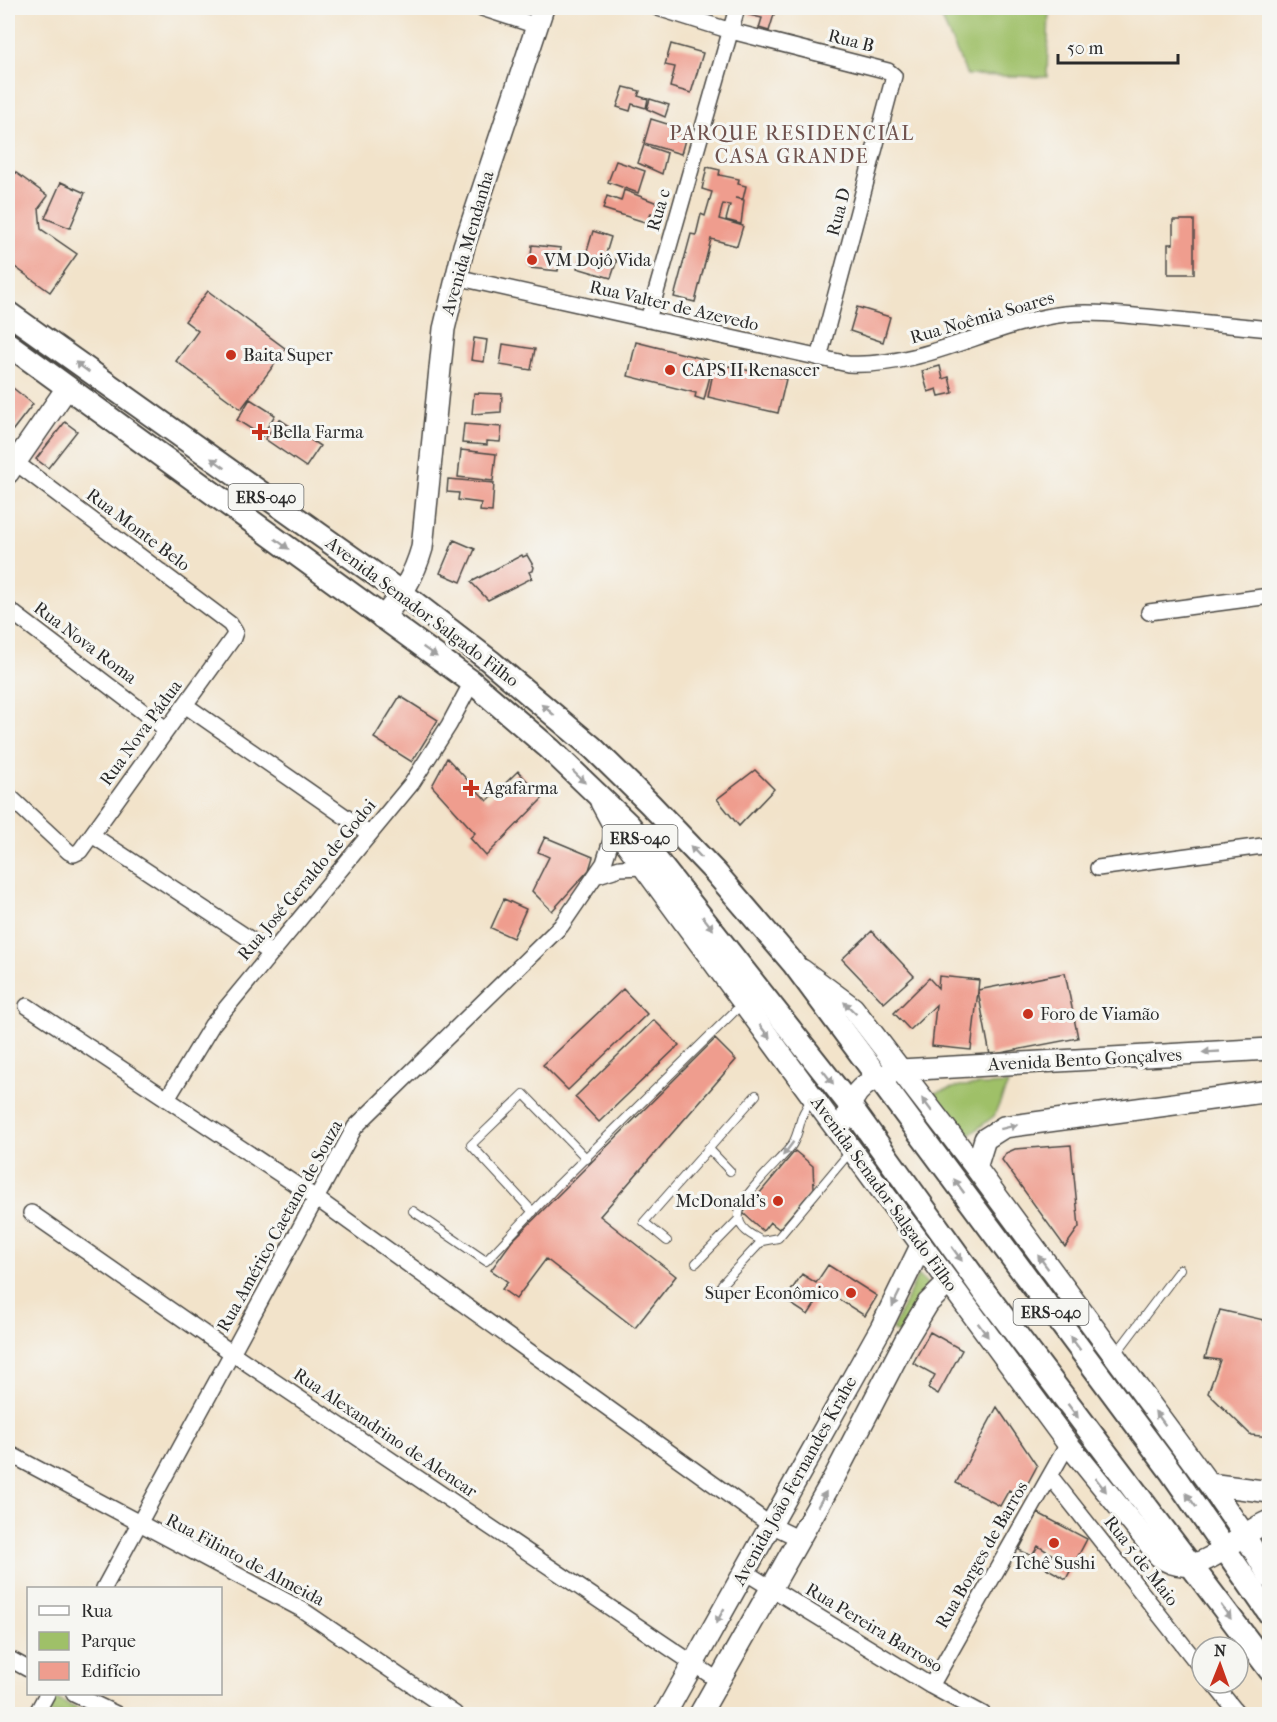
<svg xmlns="http://www.w3.org/2000/svg" width="1277" height="1722" viewBox="0 0 1277 1722" font-family="'IM FELL French Canon',serif">
<style>
.green{fill:#9fc068;stroke:#65764a;stroke-width:1.5}
.building{fill:#ef9d8e}
.lines{fill:none;stroke-linecap:round;stroke-linejoin:round}
.lane-casing{stroke:#494743;stroke-width:10}
.street-casing{stroke:#494743;stroke-width:18}
.secondary-casing{stroke:#494743;stroke-width:24}
.primary-casing{stroke:#494743;stroke-width:26}
.lane{stroke:#fff;stroke-width:8}
.street{stroke:#fff;stroke-width:15}
.secondary{stroke:#fff;stroke-width:21}
.primary{stroke:#fff;stroke-width:22}
.oneway{fill:#a0a0a0}
.poi-dot{fill:#c8321e;stroke:#f6f6f2;stroke-width:2}
.labels{text-anchor:middle;dominant-baseline:central;stroke-width:6;stroke-linejoin:round;paint-order:stroke}
.shield{fill:#f6f6f2;stroke:#686867;stroke-width:1.5}
.shield-label{font-size:16px;font-weight:bold;fill:#2b2b2b}
.street-label{font-size:18px;fill:#2b2b2b;stroke:#f6f6f2}
.poi-label{font-size:18px;fill:#2b2b2b;stroke:#f6f6f2;text-anchor:start}
.neighbourhood-label{font-size:20px;letter-spacing:1.5px;fill:#70534e;stroke:#f6f6f2}
</style>
<rect width="100%" height="100%" fill="#f6f6f2"/>
<filter id="ink" filterUnits="userSpaceOnUse"><feTurbulence type="fractalNoise" baseFrequency=".0167" numOctaves="2"/><feDisplacementMap in="SourceGraphic" scale="12" xChannelSelector="R" yChannelSelector="G"/><feConvolveMatrix kernelMatrix="1 2 1 2 8 2 1 2 1" color-interpolation-filters="sRGB"/></filter>
<filter id="wash" filterUnits="userSpaceOnUse"><feTurbulence type="fractalNoise" baseFrequency=".008" numOctaves="4" result="noise"/><feDisplacementMap in="SourceGraphic" scale="24" xChannelSelector="R" yChannelSelector="G"/><feGaussianBlur stdDeviation="1.35" result="paint"/><feColorMatrix in="noise" values="0 0 0 0 0 0 0 0 0 0 0 0 0 0 0 0 0 1.4 0 .05"/><feComposite in="paint" operator="in"/></filter>
<g filter="url(#wash)">
<rect width="100%" height="100%" fill="#f2e3ca"/>
<path class="green" d="M937,8h112l-2,69 -80,-2z
M1008,1084l-14,32 -31,24 -32,-46 29,-8z
M918,1275l15,14 -29,48 -12,-7z
M54,1698l34,16h-42z"/>
<g id="blocks">
<path class="building" d="M750,8h26l-7,23 -10,-3 3,-10 -13,-3z
M671,44l32,9 -12,40 -21,-6 5,-20 -10,-2z
M624,87l16,4 -2,5 10,3 -2,9 -14,-4 -2,7 -13,-4z
M650,99l19,6 -4,12 -18,-8z
M651,119l26,8 -1,6 10,3 -5,18 -37,-11z
M644,145l23,8 -5,21 -24,-11z
M616,161l29,10 -7,22 -30,-11z
M8,167l40,29 -9,12 2,21 36,25 -27,38 -42,-30z
M707,167l13,3 -1,5 20,4 -1,5 8,2 -3,13 -8,-1 9,2 -3,24 -15,-4 4,-15 -7,-1 -4,15 24,7 -6,20 -26,-7 -16,63 -21,-5 17,-63 5,1 5,-21 4,2 7,-24 -10,-3z
M61,182l24,11 -15,35 -25,-10z
M624,190l41,16 -3,10 -11,-3 -3,10 -45,-14 4,-13 14,5z
M1173,220h21v54h-26v-30h5z
M593,231l18,6 -6,20 12,3 -6,18 -34,-10 3,-12 5,2z
M532,245l29,3 -3,23 -28,-3z
M208,291l78,58 -45,60 -65,-48 22,-30 -13,-10z
M857,307l33,10 -7,25 -33,-11z
M474,338l13,2 -3,22 -13,-2z
M636,342l72,18 -1,3 6,1 -9,36 -9,-3 1,-4 -68,-17z
M503,344l32,5 -4,21 -31,-5z
M715,363l71,16 -8,34 -70,-16z
M940,366l3,13 6,-2 4,16 -14,3 -2,-7 -9,3 -6,-21z
M8,384l25,20 -24,31 -1,-1z
M474,393l28,1 -1,18 -29,2z
M250,399l25,16 -13,21 -25,-16z
M279,419l41,27 -14,21 -41,-28z
M65,422l12,9 -29,37 -12,-9z
M464,424l38,3 -2,15 -13,-1v4l-25,-2z
M461,450l35,4 -3,27 -35,-4z
M448,479l46,4 -2,29 -12,-1 1,-8 -23,-3 1,-7 -12,-1z
M454,540l21,9 -14,33 -21,-9z
M522,555l1,2 4,-2 7,12 -1,4 -4,1 3,6 -44,22 -17,-18z
M400,696l38,24 -26,42 -38,-24z
M447,758l40,43 31,-30 25,27 -57,58 -16,-18 5,-5 -43,-47z
M755,770l19,19 -35,37 -22,-27z
M545,837l48,20 -4,13 -37,41 -20,-20 17,-34 -11,-5z
M504,899l22,10 -13,29 -22,-10z
M872,931l42,45 -30,27 -42,-44z
M1065,973l13,65 -88,17 -12,-64 -7,59 -39,-4 4,-41 -26,25 -16,-17 35,-35 9,10 1,-12 40,4 -1,10z
M623,989l24,25 -79,76 -25,-25z
M654,1020l25,25 -80,77 -24,-25z
M715,1039l21,21 -136,156 76,60 -41,52 -89,-69 -30,40 -14,-10 6,-7 -17,-12 21,-29z
M1071,1145l8,82 -14,20 -63,-87 4,-7 9,-4z
M795,1151l18,15 1,22 -35,41 -9,-7 -7,9 -20,-18z
M828,1265l49,31 -12,20 -41,-26 -16,25 -23,-15 17,-26 14,9z
M1220,1310l44,10 6,35v82l-19,-2 -43,-42 12,-33 -15,-2z
M930,1332l32,18 -24,44 -10,-6 7,-13 -22,-12z
M997,1407l40,59 -16,30 -12,-6 -9,16 -44,-23z
M1038,1513l49,26 -21,40 -20,-11 7,-13 -15,-9 -6,10 -13,-6z"/>
</g>
</g>
<g filter="url(#ink)">
<use href="#blocks" fill-opacity="0" stroke="#494743" stroke-width="1.5"/>
<g class="lines">
<defs>
<path id="lane" d="M813,1099c-16,17 -11,30 -21,46 -12,17 -57,53 -53,74 2,12 15,17 23,22l16,-3 72,-86
M708,1148l22,23
M413,1211l73,50 72,-76 184,-181
M533,1212l-62,-67 53,-51 63,65
M667,1241l-23,-19 112,-127
M696,1263l43,-44
M722,1284l40,-43
M1115,1355l65,-86"/>
<path id="street" d="M482,8l55,18
M658,8l73,23 157,40 6,5 -75,282
M456,277l392,87c77,4 142,-41 217,-50 27,-3 55,1 82,3 41,4 82,8 123,12
M648,320l89,-312
M8,609l159,121
M1149,612l121,-16
M185,705l185,129
M8,795l61,57 5,2 6,-3 153,-213 2,-6 -5,-8 -215,-162
M92,835l179,118
M1098,868l172,-23
M598,875l22,-7 23,-1
M27,1006l289,192 453,326 31,15
M167,1099l45,-74 200,-242 37,-58 23,-43
M31,1213l201,140 487,328
M8,1453l293,156 154,105
M1050,1476l152,193
M745,1572l186,114 52,28
M104,1588l251,-461 206,-201 43,-63 11,-35
M8,1658l20,11
M1213,1683l25,31
M931,1686l137,-242
M74,1694l42,20
M36,1714l11,-20"/>
<path id="secondary" d="M8,473l59,-85
M382,618c20,-22 32,-42 40,-70l22,-219 20,-83 79,-238
M601,802l14,26 453,616 91,112c39,30 75,-22 111,-35
M802,970l51,38 123,160 233,316 35,50 26,44
M847,1119c4,-32 24,-40 53,-49l370,-21
M976,1168l9,-29 19,-12 266,-36
M1209,1484l61,8
M665,1714l216,-386 40,-82
M700,1714l136,-240 69,-133 23,-38 20,-20"/>
<path id="primary" d="M8,313l395,281 87,67 103,87 57,56 65,68 78,91 379,510 98,141
M8,344l464,338 78,67 79,76 220,279 137,190 284,376"/>
</defs>
<use href="#lane" class="lane-casing"/>
<use href="#street" class="street-casing"/>
<use href="#secondary" class="secondary-casing"/>
<use href="#primary" class="primary-casing"/>
<use href="#lane" class="lane"/>
<use href="#street" class="street"/>
<use href="#secondary" class="secondary"/>
<use href="#primary" class="primary"/>
</g>
<defs><path id="oneway-solid" d="M-6-.8H1V-3.2L6.5 0L1 3.2V.8H-6Z" transform="scale(1.5)"/></defs>
<g class="oneway">
<use href="#oneway-solid" transform="translate(82 367) rotate(-144)"/>
<use href="#oneway-solid" transform="translate(218 463) rotate(-145)"/>
<use href="#oneway-solid" transform="translate(282 544) rotate(37)"/>
<use href="#oneway-solid" transform="translate(430 652) rotate(35)"/>
<use href="#oneway-solid" transform="translate(548 710) rotate(-140)"/>
<use href="#oneway-solid" transform="translate(579 777) rotate(44)"/>
<use href="#oneway-solid" transform="translate(696 852) rotate(-134)"/>
<use href="#oneway-solid" transform="translate(708 923) rotate(52)"/>
<use href="#oneway-solid" transform="translate(850 1008) rotate(-136)"/>
<use href="#oneway-solid" transform="translate(765 1032) rotate(53)"/>
<use href="#oneway-solid" transform="translate(1211 1052) rotate(177)"/>
<use href="#oneway-solid" transform="translate(828 1077) rotate(52)"/>
<use href="#oneway-solid" transform="translate(927 1105) rotate(-127)"/>
<use href="#oneway-solid" transform="translate(1009 1127) rotate(-14)"/>
<use href="#oneway-solid" transform="translate(788 1149) rotate(127)"/>
<use href="#oneway-solid" transform="translate(959 1186) rotate(-126)"/>
<use href="#oneway-solid" transform="translate(957 1254) rotate(54)"/>
<use href="#oneway-solid" transform="translate(1043 1262) rotate(-127)"/>
<use href="#oneway-solid" transform="translate(896 1299) rotate(116)"/>
<use href="#oneway-solid" transform="translate(983 1330) rotate(54)"/>
<use href="#oneway-solid" transform="translate(1075 1343) rotate(-127)"/>
<use href="#oneway-solid" transform="translate(1073 1411) rotate(53)"/>
<use href="#oneway-solid" transform="translate(1160 1418) rotate(-127)"/>
<use href="#oneway-solid" transform="translate(1101 1485) rotate(52)"/>
<use href="#oneway-solid" transform="translate(822 1499) rotate(-61)"/>
<use href="#oneway-solid" transform="translate(1191 1500) rotate(-126)"/>
<use href="#oneway-solid" transform="translate(1226 1612) rotate(54)"/>
<use href="#oneway-solid" transform="translate(720 1616) rotate(119)"/>
</g>
</g>
<g class="poi-dot">
<circle cx="532" cy="260" r="6"/>
<circle cx="231" cy="355" r="6"/>
<circle cx="670" cy="370" r="6"/>
<path d="M257 423h6v6h6v6h-6v6h-6v-6h-6v-6h6z"/>
<path d="M468 779h6v6h6v6h-6v6h-6v-6h-6v-6h6z"/>
<circle cx="1028" cy="1014" r="6"/>
<circle cx="778" cy="1201" r="6"/>
<circle cx="851" cy="1293" r="6"/>
<circle cx="1054" cy="1543" r="6"/>
</g>
<g class="labels">
<g class="shield">
<rect x="228.5" y="484" width="75" height="26" rx="4.5"/>
<rect x="602.5" y="825" width="75" height="26" rx="4.5"/>
<rect x="1013.5" y="1299" width="75" height="26" rx="4.5"/>
</g>
<g class="shield-label">
<text x="266" y="497">ERS-040</text>
<text x="640" y="838">ERS-040</text>
<text x="1051" y="1312">ERS-040</text>
</g>
<g class="street-label">
<text transform="translate(851 41) rotate(14)">Rua B</text>
<text transform="translate(659 210) rotate(-74)">Rua c</text>
<text transform="translate(839 212) rotate(-75)">Rua D</text>
<text transform="translate(468 243) rotate(-74)">Avenida Mendanha</text>
<text transform="translate(674 306) rotate(13)">Rua Valter de Azevedo</text>
<text transform="translate(982 318) rotate(-16)">Rua Noêmia Soares</text>
<text transform="translate(138 530) rotate(37)">Rua Monte Belo</text>
<text transform="translate(422 612) rotate(37)">Avenida Senador Salgado Filho</text>
<text transform="translate(85 643) rotate(37)">Rua Nova Roma</text>
<text transform="translate(141 733) rotate(-54)">Rua Nova Pádua</text>
<text transform="translate(307 880) rotate(-50)">Rua José Geraldo de Godoi</text>
<text transform="translate(1085 1060) rotate(-3)">Avenida Bento Gonçalves</text>
<text transform="translate(884 1194) rotate(54)">Avenida Senador Salgado Filho</text>
<text transform="translate(280 1226) rotate(-61)">Rua Américo Caetano de Souza</text>
<text transform="translate(385 1433) rotate(34)">Rua Alexandrino de Alencar</text>
<text transform="translate(795 1481) rotate(-61)">Avenida João Fernandes Krahe</text>
<text transform="translate(982 1555) rotate(-60)">Rua Borges de Barros</text>
<text transform="translate(245 1560) rotate(28)">Rua Filinto de Almeida</text>
<text transform="translate(1141 1561) rotate(52)">Rua 5 de Maio</text>
<text transform="translate(874 1628) rotate(31)">Rua Pereira Barroso</text>
</g>
<g class="poi-label">
<text x="544" y="260">VM Dojô Vida</text>
<text x="243" y="355">Baita Super</text>
<text x="682" y="370">CAPS II Renascer</text>
<text x="272" y="432">Bella Farma</text>
<text x="483" y="788">Agafarma</text>
<text x="1040" y="1014">Foro de Viamão</text>
<text x="766" y="1201" text-anchor="end">McDonald's</text>
<text x="839" y="1293" text-anchor="end">Super Econômico</text>
<text x="1054" y="1563" text-anchor="middle">Tchê Sushi</text>
</g>
<g class="neighbourhood-label">
<text x="792" y="133">PARQUE RESIDENCIAL<tspan x="792" dy="23">CASA GRANDE</tspan></text>
</g>
</g>
<rect width="1277" height="1722" fill="none" stroke="#f6f6f2" stroke-width="30"/>
<rect x="27" y="1587" width="195" height="108" fill="#f6f6f2" stroke="#a5a5a2" stroke-width="1.5"/>
<rect x="39" y="1606" width="30" height="9" fill="#ffffff" stroke="#a5a5a2" stroke-width="1.5"/>
<text x="81" y="1617" font-size="18" fill="#2b2b2b">Rua</text>
<rect x="39" y="1632" width="30" height="18" fill="#9fc068" stroke="#a5a5a2" stroke-width="1.5"/>
<text x="81" y="1647" font-size="18" fill="#2b2b2b">Parque</text>
<rect x="39" y="1662" width="30" height="18" fill="#ef9d8e" stroke="#a5a5a2" stroke-width="1.5"/>
<text x="81" y="1677" font-size="18" fill="#2b2b2b">Edifício</text>
<g transform="translate(1220 1665) rotate(1)"><circle r="28" fill="#f6f6f2" stroke="#a5a5a2" stroke-width="1.5"/>
<path d="M0-4.5L10 22L0 15L-10 22Z" fill="#c8321e"/>
<text y="-9" font-size="16" font-weight="bold" text-anchor="middle" fill="#2b2b2b">N</text>
</g>
<path d="M1058 54v9h120v-9" fill="none" stroke="#2b2b2b" stroke-width="3"/>
<text x="1067" y="54" font-size="18" fill="#2b2b2b" stroke="#f6f6f2" stroke-width="4.5" paint-order="stroke">50 m</text>
</svg>
